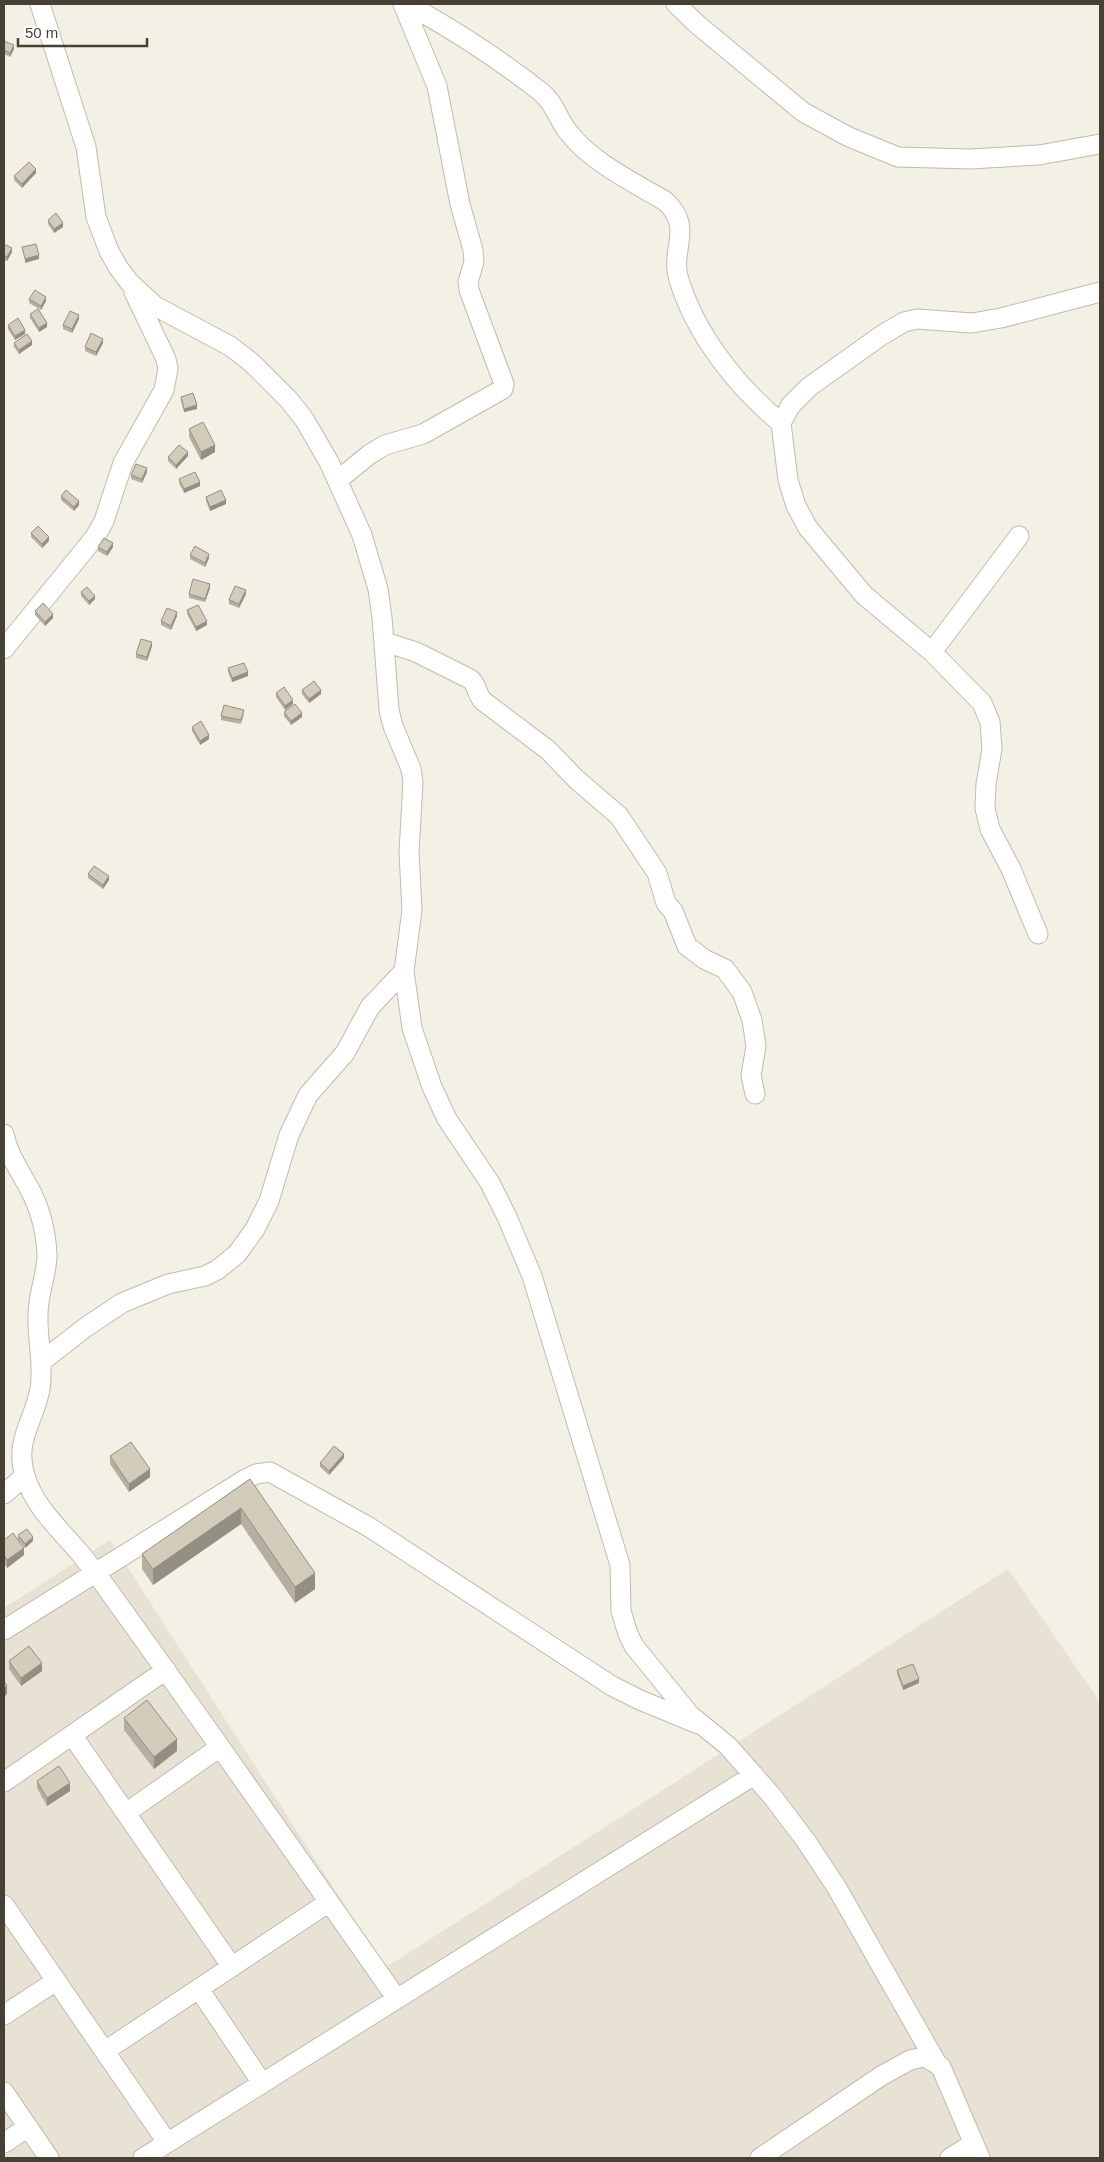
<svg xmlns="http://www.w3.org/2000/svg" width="1104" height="2162" viewBox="0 0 1104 2162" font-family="Helvetica,sans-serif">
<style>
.residential{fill:#e7e2d4}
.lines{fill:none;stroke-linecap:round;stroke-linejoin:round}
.minor-casing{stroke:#c1bbab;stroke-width:21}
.minor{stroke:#fff;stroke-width:19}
.wall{fill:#b6afa1}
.shaded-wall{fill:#948f83}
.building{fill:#d4ccbb;stroke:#948f83}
</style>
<rect width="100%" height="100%" fill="#f3f0e6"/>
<path class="residential" d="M110,1540l275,428 623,-399 92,133v456h-1096v-550z"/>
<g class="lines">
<defs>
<path id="minor" d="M40,4l46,143 10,70 13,34 9,16 11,15 26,24 75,40 22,17 36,36 16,20 25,43 33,73 16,54 4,28 7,93 4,16 18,43 2,13 -4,70 3,58 -8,61 8,57 20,59 15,32 43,64 17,34 25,59 88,289 1,46 7,23 6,12 56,69 38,31 44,50 34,45 31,47 99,174
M407,4c47,26 92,55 134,88 14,11 17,28 28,41 24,30 64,49 96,68 30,27 4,49 14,79 17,55 58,107 102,143
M676,4l22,21 105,87 46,25 49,20 72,2 69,-4 61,-11
M338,480l32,-26 15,-9 38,-11 80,-45 1,-5 -35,-94 -1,-8 6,-20 -1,-12 -13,-46 -23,-118 -34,-82
M385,642l31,10 54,27c8,6 6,15 13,22l65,49 28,29 43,37 38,57 9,30 7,8 14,35 17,13 21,10 17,23 10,28 4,26 -5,29 4,19
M4,649l91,-112 9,-16 19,-58 41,-73 4,-21 -2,-10 -32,-67
M932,652l87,-116
M1038,934l-27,-65 -21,-40 -5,-21 1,-24 6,-35 -2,-27 -8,-19 -50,-51 -68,-57 -56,-67 -12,-22 -8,-26 -7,-57 10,-18 18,-18 73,-52 22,-13 13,-3 55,4 29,-5 99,-26
M4,1134c4,21 15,35 25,54 11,20 17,43 18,67 0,19 -9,39 -9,59 -1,25 6,50 2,75 -6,33 -26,51 -15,87 9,30 35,54 55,77 13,16 25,32 36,48 95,132 188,265 281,398
M41,1362l45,-35 36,-24 46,-19 37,-8 12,-6 20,-16 18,-25 14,-28 20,-66 19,-40 37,-42 25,-46 34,-36
M4,1494l21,-18
M4,1630l240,-150 12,-6 14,-2 99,55 243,159 28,14 58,24
M72,1735l160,232
M4,1782l162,-112
M126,1813l94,-66
M4,1905l163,237
M199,1989l63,94
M4,2015l52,-34
M105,2051l224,-149
M4,2092l45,66
M4,2143l24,-16
M143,2158l611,-383
M760,2158l121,-82 29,-16 13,-3 6,2 12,8 39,91
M950,2158l24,-15"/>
</defs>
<use href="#minor" class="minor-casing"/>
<use href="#minor" class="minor"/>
</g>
<path class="wall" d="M4,41l10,8 -4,8 -6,-3z
M36,173l-14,15 -8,-8v-4z
M48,220l15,7 -9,6 -6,-9z
M4,244l8,8 -5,9 -3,-1z
M29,299l17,2 -5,9 -12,-7z
M30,314l17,13 -8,5 -9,-14z
M79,319l-7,14 -9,-4v-4z
M8,325l17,9 -10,6 -7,-11z
M14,343l18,2 -13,9 -5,-7z
M103,343l-7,13 -11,-5v-4z
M181,397l16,12 -13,3 -3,-11z
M189,429l26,23 -14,8 -12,-23z
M188,456l-12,13 -8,-8v-4z
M147,472l-5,11 -11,-4v-4z
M179,479l21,7 -16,7 -5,-10z
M61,496l18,9 -5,6 -13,-11z
M206,497l20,7 -16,7 -4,-10z
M31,533l18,8 -7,7 -11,-11z
M98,547h15l-6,9 -9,-5z
M190,555l19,3 -4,9 -15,-8z
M210,588l-5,14 -16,-4v-4z
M81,592l14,7 -6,6 -8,-9z
M246,594l-7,14 -10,-4v-4z
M187,610l20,15 -11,6 -9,-17z
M35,611l18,7 -8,8 -10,-11z
M177,616l-6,14 -10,-5v-4z
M152,646l-5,15 -11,-3v-4z
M228,668l20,8 -16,6 -4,-10z
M302,690l19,4 -12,9 -7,-9z
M276,693l17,11 -8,6 -9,-13z
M284,712l18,5 -11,8 -7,-9z
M244,714l-3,10 -20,-4v-4z
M192,727l17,12 -9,6 -8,-14z
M88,874l21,6 -6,9 -15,-11z
M110,1456l40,21 -21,15 -19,-28z
M344,1458l-15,17 -9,-8v-4z
M250,1479l65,110 -20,14 -54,-79 -88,61 -11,-16v-15z
M18,1535l15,6 -8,7 -6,-8 5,15 -17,13 -3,-5v-23l14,-1z
M9,1661l33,10 -21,15 -12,-17z
M897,1670l22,13 -16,7 -6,-16z
M124,1718l53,33 -23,18 -30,-39z
M37,1781l33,10 -23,15 -10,-18z"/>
<path class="shaded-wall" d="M14,45v4l-4,8v-4z
M36,169v4l-14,15v-4z
M63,223v4l-9,6v-4z
M12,248v4l-5,9v-4z
M39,255v4l-14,4v-4z
M46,297v4l-5,9v-4z
M79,315v4l-7,14v-4z
M47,323v4l-8,5v-4z
M25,330v4l-10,6v-4z
M103,339v4l-7,13v-4z
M32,341v4l-13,9v-4z
M197,405v4l-13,3v-3z
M215,445v7l-14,8v-8z
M188,452v4l-12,13v-4z
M147,468v4l-5,11v-4z
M200,482v4l-16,7v-4z
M226,500v4l-16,7v-4z
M79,501v4l-5,6v-4z
M49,537v4l-7,7v-4z
M113,543v4l-6,9v-4z
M209,554v4l-4,9v-4z
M210,584v4l-5,14v-3z
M246,590v4l-7,14v-4z
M95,596v3l-6,6v-4z
M177,612v4l-6,14v-4z
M53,614v4l-8,8v-4z
M207,621v4l-11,6v-4z
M152,642v4l-5,15v-4z
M248,672v4l-16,6v-4z
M321,690v4l-12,9v-4z
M293,700v4l-8,6v-4z
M302,713v4l-11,8v-4z
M209,735v4l-9,6v-4z
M109,876v4l-6,9v-4z
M344,1454v4l-15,17v-4z
M150,1469v8l-21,15v-8z
M241,1508v16l-88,61v-16z
M33,1537v4l-8,7v-4z
M24,1548v7l-17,13v-8z
M315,1573v16l-20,14v-16z
M42,1663v8l-21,15v-8z
M919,1679v4l-16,7v-4z
M7,1686v8l-3,3v-8z
M177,1739v12l-23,18v-12z
M70,1783v8l-23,15v-8z"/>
<path class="building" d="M4,41l10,4 -4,8 -6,-3z
M29,162l7,7 -14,15 -8,-8z
M56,213l7,10 -9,6 -6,-9z
M4,244l8,4 -5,9 -3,-1z
M36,244l3,11 -14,4 -3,-12z
M35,290l11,7 -5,9 -12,-7z
M38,309l9,14 -8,5 -9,-14z
M70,311l9,4 -7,14 -9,-4z
M18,318l7,12 -10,6 -7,-11z
M91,333l12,6 -7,13 -11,-5z
M27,334l5,7 -13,9 -5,-7z
M193,393l4,12 -13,4 -3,-12z
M203,422l12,23 -14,7 -12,-23z
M179,445l9,7 -12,13 -8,-8z
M136,464l11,4 -5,11 -11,-4z
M195,472l5,10 -16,7 -5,-10z
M66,490l13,11 -5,6 -13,-11z
M221,490l5,10 -16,7 -4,-10z
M38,526l11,11 -7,7 -11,-11z
M104,538l9,5 -6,9 -9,-5z
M195,546l14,8 -4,9 -15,-8z
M193,579l17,5 -5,15 -16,-5z
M235,586l11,4 -7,14 -10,-4z
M87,587l8,9 -6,5 -8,-9z
M43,603l10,11 -8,8 -10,-11z
M198,605l9,16 -11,6 -9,-17z
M167,608l10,4 -6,14 -10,-5z
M141,639l11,3 -5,15 -11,-3z
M244,663l4,9 -16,6 -4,-10z
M314,681l7,9 -12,9 -7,-9z
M284,687l9,13 -8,6 -9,-13z
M295,704l7,9 -11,8 -7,-9z
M224,705l20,5 -3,10 -20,-4z
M201,721l8,14 -9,6 -8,-14z
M94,866l15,10 -6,9 -15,-11z
M131,1442l19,27 -21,15 -19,-28z
M334,1446l10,8 -15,17 -9,-8z
M250,1479l65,94 -20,14 -54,-79 -88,61 -11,-15z
M27,1529l6,8 -8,7 -7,-9z
M13,1533l11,15 -17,12 -3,-5v-15z
M29,1646l13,17 -21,15 -12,-17z
M913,1664l6,15 -16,7 -6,-16z
M4,1681l3,5 -3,3z
M147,1700l30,39 -23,18 -30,-39z
M59,1766l11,17 -23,15 -10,-17z"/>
<rect width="1104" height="2162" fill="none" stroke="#464035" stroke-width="10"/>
<path d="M18 38v8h129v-8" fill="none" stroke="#464035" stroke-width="2.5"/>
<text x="25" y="38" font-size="15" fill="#464035" stroke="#ffffff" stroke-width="4" paint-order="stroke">50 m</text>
</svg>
